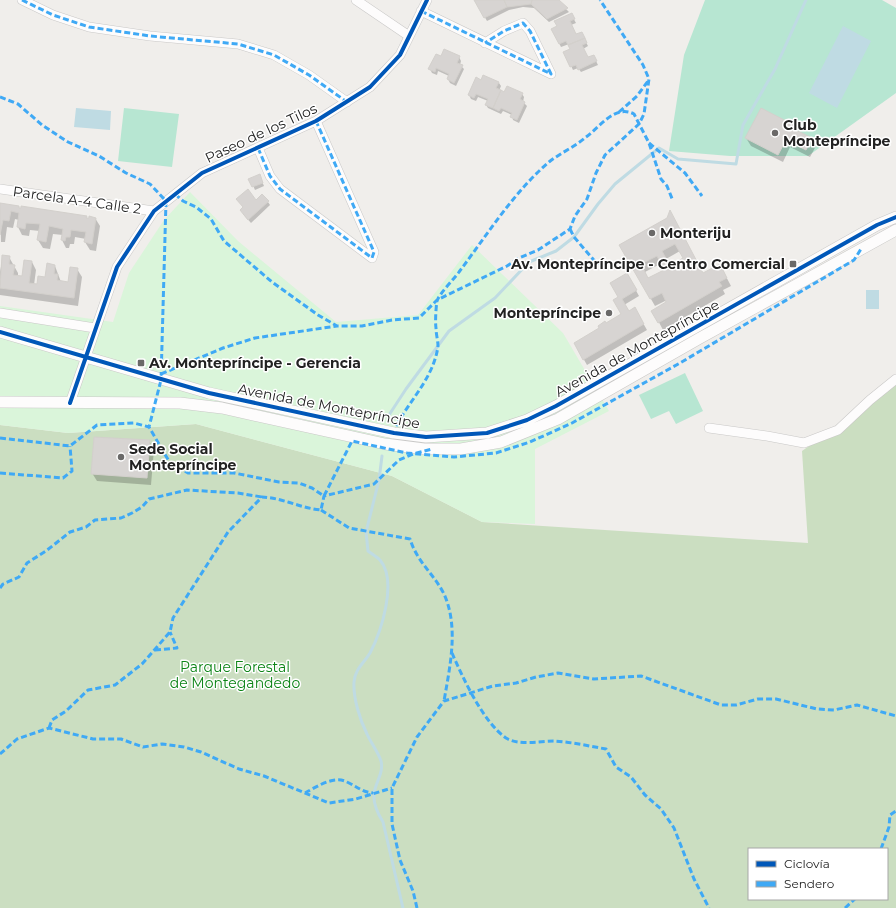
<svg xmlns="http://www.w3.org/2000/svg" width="896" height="908" viewBox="0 0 896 908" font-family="Montserrat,sans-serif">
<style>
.forest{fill:#cbdec1;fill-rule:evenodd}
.park{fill:#daf5da}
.pitch{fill:#b7e6d2}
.water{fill:#bfdbe3}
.shadow{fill:#0003;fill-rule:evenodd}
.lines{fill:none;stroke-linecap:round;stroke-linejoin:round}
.stream{stroke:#bfdbe3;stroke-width:3}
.building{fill:#d7d4d2;stroke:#d3d0cc;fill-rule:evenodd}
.minor-casing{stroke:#c9c8c7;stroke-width:10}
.tertiary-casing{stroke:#c9c8c7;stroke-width:12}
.minor{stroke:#fdfcfc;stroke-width:9}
.tertiary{stroke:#fdfcfc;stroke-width:11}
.quiet{stroke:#3fa9f5;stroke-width:3;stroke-dasharray:6 3;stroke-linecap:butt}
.cycleway-casing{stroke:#fff;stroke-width:6}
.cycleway{stroke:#0057b8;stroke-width:4}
.poi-dot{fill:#6a6968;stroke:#fff;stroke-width:1.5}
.labels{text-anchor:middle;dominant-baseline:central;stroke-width:3;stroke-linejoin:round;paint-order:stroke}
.poi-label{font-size:14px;font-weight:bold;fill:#222;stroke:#fff;text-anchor:start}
.street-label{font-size:14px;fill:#222;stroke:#fff}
.park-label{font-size:14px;fill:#0c8416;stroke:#fff}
</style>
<rect width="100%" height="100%" fill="#f0eeeb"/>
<path class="forest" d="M896,385v523h-896v-483l68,8 128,-9 196,52 90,46 326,21 -6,-92zM749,849h138v50h-138z"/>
<path class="park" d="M190,192l48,49 98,81 82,-7 54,-70 91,88 46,78 -74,38v75l-53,-2 -90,-46 -196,-52 -128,9 -68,-8v-119l113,16 16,-49 35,-53z"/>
<path class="pitch" d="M705,0h177l14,8v85l-88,63h-78l-61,-5 15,-96z
M124,108l55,6 -7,53 -54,-6z
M685,373l18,38 -27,13 -7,-13 -18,8 -12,-24z"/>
<path class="water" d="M843,26l28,15 -34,67 -28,-15z
M76,108l35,3 -1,19 -36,-3z
M866,290h13v19h-13z"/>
<path class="shadow" d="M475,0h82l12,12 -20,10 -15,-14 -11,-1 -14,3 -22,11z
M571,14l5,9 -5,2 5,10 5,-2 7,13 -5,3 5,9 7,1 3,6 -17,7 -3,-4 -5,2 -8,-17 7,-4 -3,-5 -8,3 -9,-18 6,-2z
M459,57l2,4 -1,4 4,4 -8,17 -6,-3 -2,-4 1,-3 -11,-5 -1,4 -5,-2 -2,-4 12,-11z
M484,76l15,7 2,3 -2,5 6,2 17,1 2,3 -1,5 4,4 -8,17 -6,-3 -1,-5 -9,-4 -2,3 -13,-6 -2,-3 2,-4 -10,-4 -2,4 -5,-2 -2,-4 7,-16 5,2z
M793,125l3,6 15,8 5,7 -6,11 -20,-10 -7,15 -32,-16 -5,-8z
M250,179h11l3,7 -9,4z
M255,201l13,1 2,3 -19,18 -8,-9 1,-6z
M0,204l18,2 2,3 66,8 1,2 8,-1 5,8 -4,25 -6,-1 -5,-8 1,-3 -11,-2 -1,7h-4l-1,4h-3l-4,-8 1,-5 -10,-1 -3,15 -7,-1 -5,-8 2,-9 -10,-1 -1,6 -7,-1 -4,-8 1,-7 -4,-1 -2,9 -6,-1 -2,15h-4z
M668,219l35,56 17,-10 11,21 -8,4 2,4 -62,36 -10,-19 15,-8 -1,-3 -12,6 -35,-61zM680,251l5,7 -15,9 -4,-8zM662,263l4,7 -18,9 -3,-7z
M3,256l6,1 9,16v4h5l9,-15 4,8 -2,15 3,1 9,-8 9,-12 6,16 8,1 8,-14 5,8 -4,29 -78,-11v-23z
M627,274l12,22 -15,9 4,7 7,-3 12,21 -60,35 -12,-21 48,-30 -3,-17z
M149,441l5,8 -3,36 -54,-4 -5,-8z"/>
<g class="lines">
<path class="stream" d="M389,415l17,-26 43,-58 46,-33 34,-36 27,-11 18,-14 24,-33 17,-20 44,-36 19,11 58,5 7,-39 32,-56 31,-69
M382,456l-3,24 -13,52 2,19c4,3 9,6 12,9 18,21 1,72 -10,93 -6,10 -15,16 -16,29 -1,16 6,38 13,52 4,9 11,18 14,27 3,12 -6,22 -7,33 -1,10 4,20 9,28l20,86"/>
</g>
<path class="building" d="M474,0h30l3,7 -23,11z
M504,0h28l-1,4 -24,3z
M532,0h27l9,8 -21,11 -16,-15z
M572,13l3,6 -5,2 6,13 6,-2 3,6 -17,7 -2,-4 -7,3 -8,-15 6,-3 -3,-5z
M585,38l2,5 -5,2 6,12 6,-2 3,6 -19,9 -2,-5 -6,2 -7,-15 7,-3 -2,-4z
M444,49l16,7 -3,7 6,2 -9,18 -7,-4 2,-5 -13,-6 -1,4 -7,-3 8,-15 5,2z
M483,75l16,7 -3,6 5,2 -8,18 -8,-3 3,-6 -12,-5 -2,4 -6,-3 8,-18 5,3z
M507,86l16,7 -3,6 5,3 -8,18 -7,-3 2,-4 -11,-5 -2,3 -6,-3 8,-18 3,2z
M761,108l33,17 -2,3 20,10 -6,12 -20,-10 -8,15 -33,-17z
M260,174l3,9 -11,4 -4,-8z
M248,189l8,11 6,-6 7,7 -21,19 -8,-10 3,-3 -7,-8z
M0,203l19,3v2h2v-2l66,10 -1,2h3v-2l7,2 -4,26 -8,-2 2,-10 -15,-2 -1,7h-4l-1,4 -4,-1 2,-11 -14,-3 -3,16 -9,-2 3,-16 -14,-1 -1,6 -8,-2 2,-14 -8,-2 -2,10 -6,-1 -3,15z
M670,210l33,63 17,-9 7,14 -8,4 3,4 -64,37 -7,-12 15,-9 -4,-9 -12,6 -31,-54 48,-27zM675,244l8,14 -13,8 -8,-15zM657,256l7,14 -16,8 -7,-14z
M2,255l8,1 -1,8 6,1 -2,10 9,1 2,-16 8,1 -3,22 8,1 1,-8 7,1 2,-14 8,2 -1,9h4l-1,6 11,2 2,-15 8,1 -4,30 -74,-10z
M627,273l10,17 -15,9 7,12 6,-4 9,17 -61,36 -9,-17 25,-15 -1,-2 7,-5 1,2 15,-9 -8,-14 5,-3 -8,-14z
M94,437l56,3 -3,38 -56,-4z"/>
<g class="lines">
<defs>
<path id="minor" d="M22,0l31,15 36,12 61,9 88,8 36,11 35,20 38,27
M356,0l53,36
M421,11l130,63 -21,-43 -7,-8 -19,8 -19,12
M258,148l12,28 10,13 92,69 2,-6 -58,-131
M0,189l154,22
M0,313l95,15
M70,403l47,-136 37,-56 48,-38 114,-52 54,-34 30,-32 27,-55
M709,428l58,8 37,7 34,-13 32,-30 26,-21"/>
<path id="tertiary" d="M0,332l209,61 185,40 32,4 61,-4 40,-13 29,-14 321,-181 19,-8
M0,402l180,1 42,5 163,36 39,5h37l40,-7 57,-23 142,-81 196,-108"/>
</defs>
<use href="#minor" class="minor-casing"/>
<use href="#tertiary" class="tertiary-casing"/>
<use href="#minor" class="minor"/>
<use href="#tertiary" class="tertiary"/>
<path class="quiet" d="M22,0l31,15 36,12 61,9 88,8 36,11 35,20 38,27
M421,11l130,63 -21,-43 -7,-8 -19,8 -19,12
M0,97l18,7 24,21 26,17 31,14 27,17 24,11 16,17 -5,179 -12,47
M619,112l18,-16 11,-15
M649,143l36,30 17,23
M258,148l12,28 10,13 92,69 2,-6 -58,-131
M175,194l8,7 13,6 15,12 13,22 48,41 46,33 19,11h25l30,-6 27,-2 18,-18 70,-34 12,-8 19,-8 32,-21 5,-13 12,-17 9,-26 9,-18 34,-31 5,-10 5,-35 -6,-14 -43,-65
M570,229l4,8 24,28
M161,374l62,-26 32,-10 82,-12
M396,426c14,-26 38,-49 42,-80 0,-5 -2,-12 -2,-18 -1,-6 0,-21 1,-27 2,-7 17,-22 22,-29 28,-37 54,-79 90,-110 11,-9 26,-15 37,-25 14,-10 29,-33 48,-23l15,29 12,36 6,7 6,15
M0,438l70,8 27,-21 37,-2 15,4 21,36 18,10h46l45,9 20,1 13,5 12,8 28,-55 55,12 47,4 42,-4 34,-11 42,-19 108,-60 174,-103 7,-11
M0,473l63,5 9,-7 -2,-25
M321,510l28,18 61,11c7,23 24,35 34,55 15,33 6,72 0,107
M0,588l3,-4 16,-7 8,-14 19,-12 24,-19 16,-5 9,-7 26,-2 11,-5 10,-6 7,-8 38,-9 51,3 24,4
M155,650l22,-2 -7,-16
M452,653c11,25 31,69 54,85 13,8 34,3 48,3 17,1 35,5 52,8l10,18 15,10 14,18 16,14 13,19 20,51 15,29
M49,728l3,-8 14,-9 22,-21 27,-5 27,-21 28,-32 3,-14 55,-86 34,-35c21,1 38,11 59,13l3,-14 50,-12 25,-24 14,-6 19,-5
M0,754l17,-15 32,-11 44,11h28l22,8 19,-3 22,3 17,5 38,17 25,7 65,27 27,-4 36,-11
M305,793c11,-6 29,-18 42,-11 9,4 15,10 26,11
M881,849l8,-22 1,-12 6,-4
M417,908l-4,-17 -13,-31 -8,-36v-36l25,-51 27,-36 49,-15 23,-3 20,-6 22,-4 36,6 47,-3 80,29h15l22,-6h18l41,10 17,1 23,-5 39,11
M845,908l10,-9"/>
<defs>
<path id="cycleway" d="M0,332l209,61 185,40 32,4 61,-4 40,-13 29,-14 321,-181 19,-8
M70,403l47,-136 37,-56 48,-38 114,-52 54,-34 30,-32 27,-55"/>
</defs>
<use href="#cycleway" class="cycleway-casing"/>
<use href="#cycleway" class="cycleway"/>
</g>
<g class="poi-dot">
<circle cx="775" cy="133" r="4"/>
<circle cx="652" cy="233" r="4"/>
<rect x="789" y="260" width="8" height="8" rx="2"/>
<circle cx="609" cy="313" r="4"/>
<rect x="137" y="359" width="8" height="8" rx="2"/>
<circle cx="121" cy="457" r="4"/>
</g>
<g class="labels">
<g class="poi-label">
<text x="783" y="125">Club<tspan x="783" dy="16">Montepríncipe</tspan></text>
<text x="660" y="233">Monteriju</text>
<text x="785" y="264" text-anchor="end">Av. Montepríncipe - Centro Comercial</text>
<text x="601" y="313" text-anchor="end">Montepríncipe</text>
<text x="149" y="363">Av. Montepríncipe - Gerencia</text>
<text x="129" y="449">Sede Social<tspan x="129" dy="16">Montepríncipe</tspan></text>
</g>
<g class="street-label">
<text transform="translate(261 133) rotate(-25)">Paseo de los Tilos</text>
<text transform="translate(77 200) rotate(8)">Parcela A-4 Calle 2</text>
<text transform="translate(637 348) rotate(-29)">Avenida de Montepríncipe</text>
<text transform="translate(329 406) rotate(11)">Avenida de Montepríncipe</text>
</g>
<g class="park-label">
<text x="235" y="667">Parque Forestal<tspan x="235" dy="16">de Montegandedo</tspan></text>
</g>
</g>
<rect x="748" y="848" width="140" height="52" fill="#ffffff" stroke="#a7a7a7"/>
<rect x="756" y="861" width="20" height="6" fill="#0057b8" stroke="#a7a7a7"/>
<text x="784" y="868" font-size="12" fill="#222222">Ciclovía</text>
<rect x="756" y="881" width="20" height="6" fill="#3fa9f5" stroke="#a7a7a7"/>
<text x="784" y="888" font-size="12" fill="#222222">Sendero</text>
</svg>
